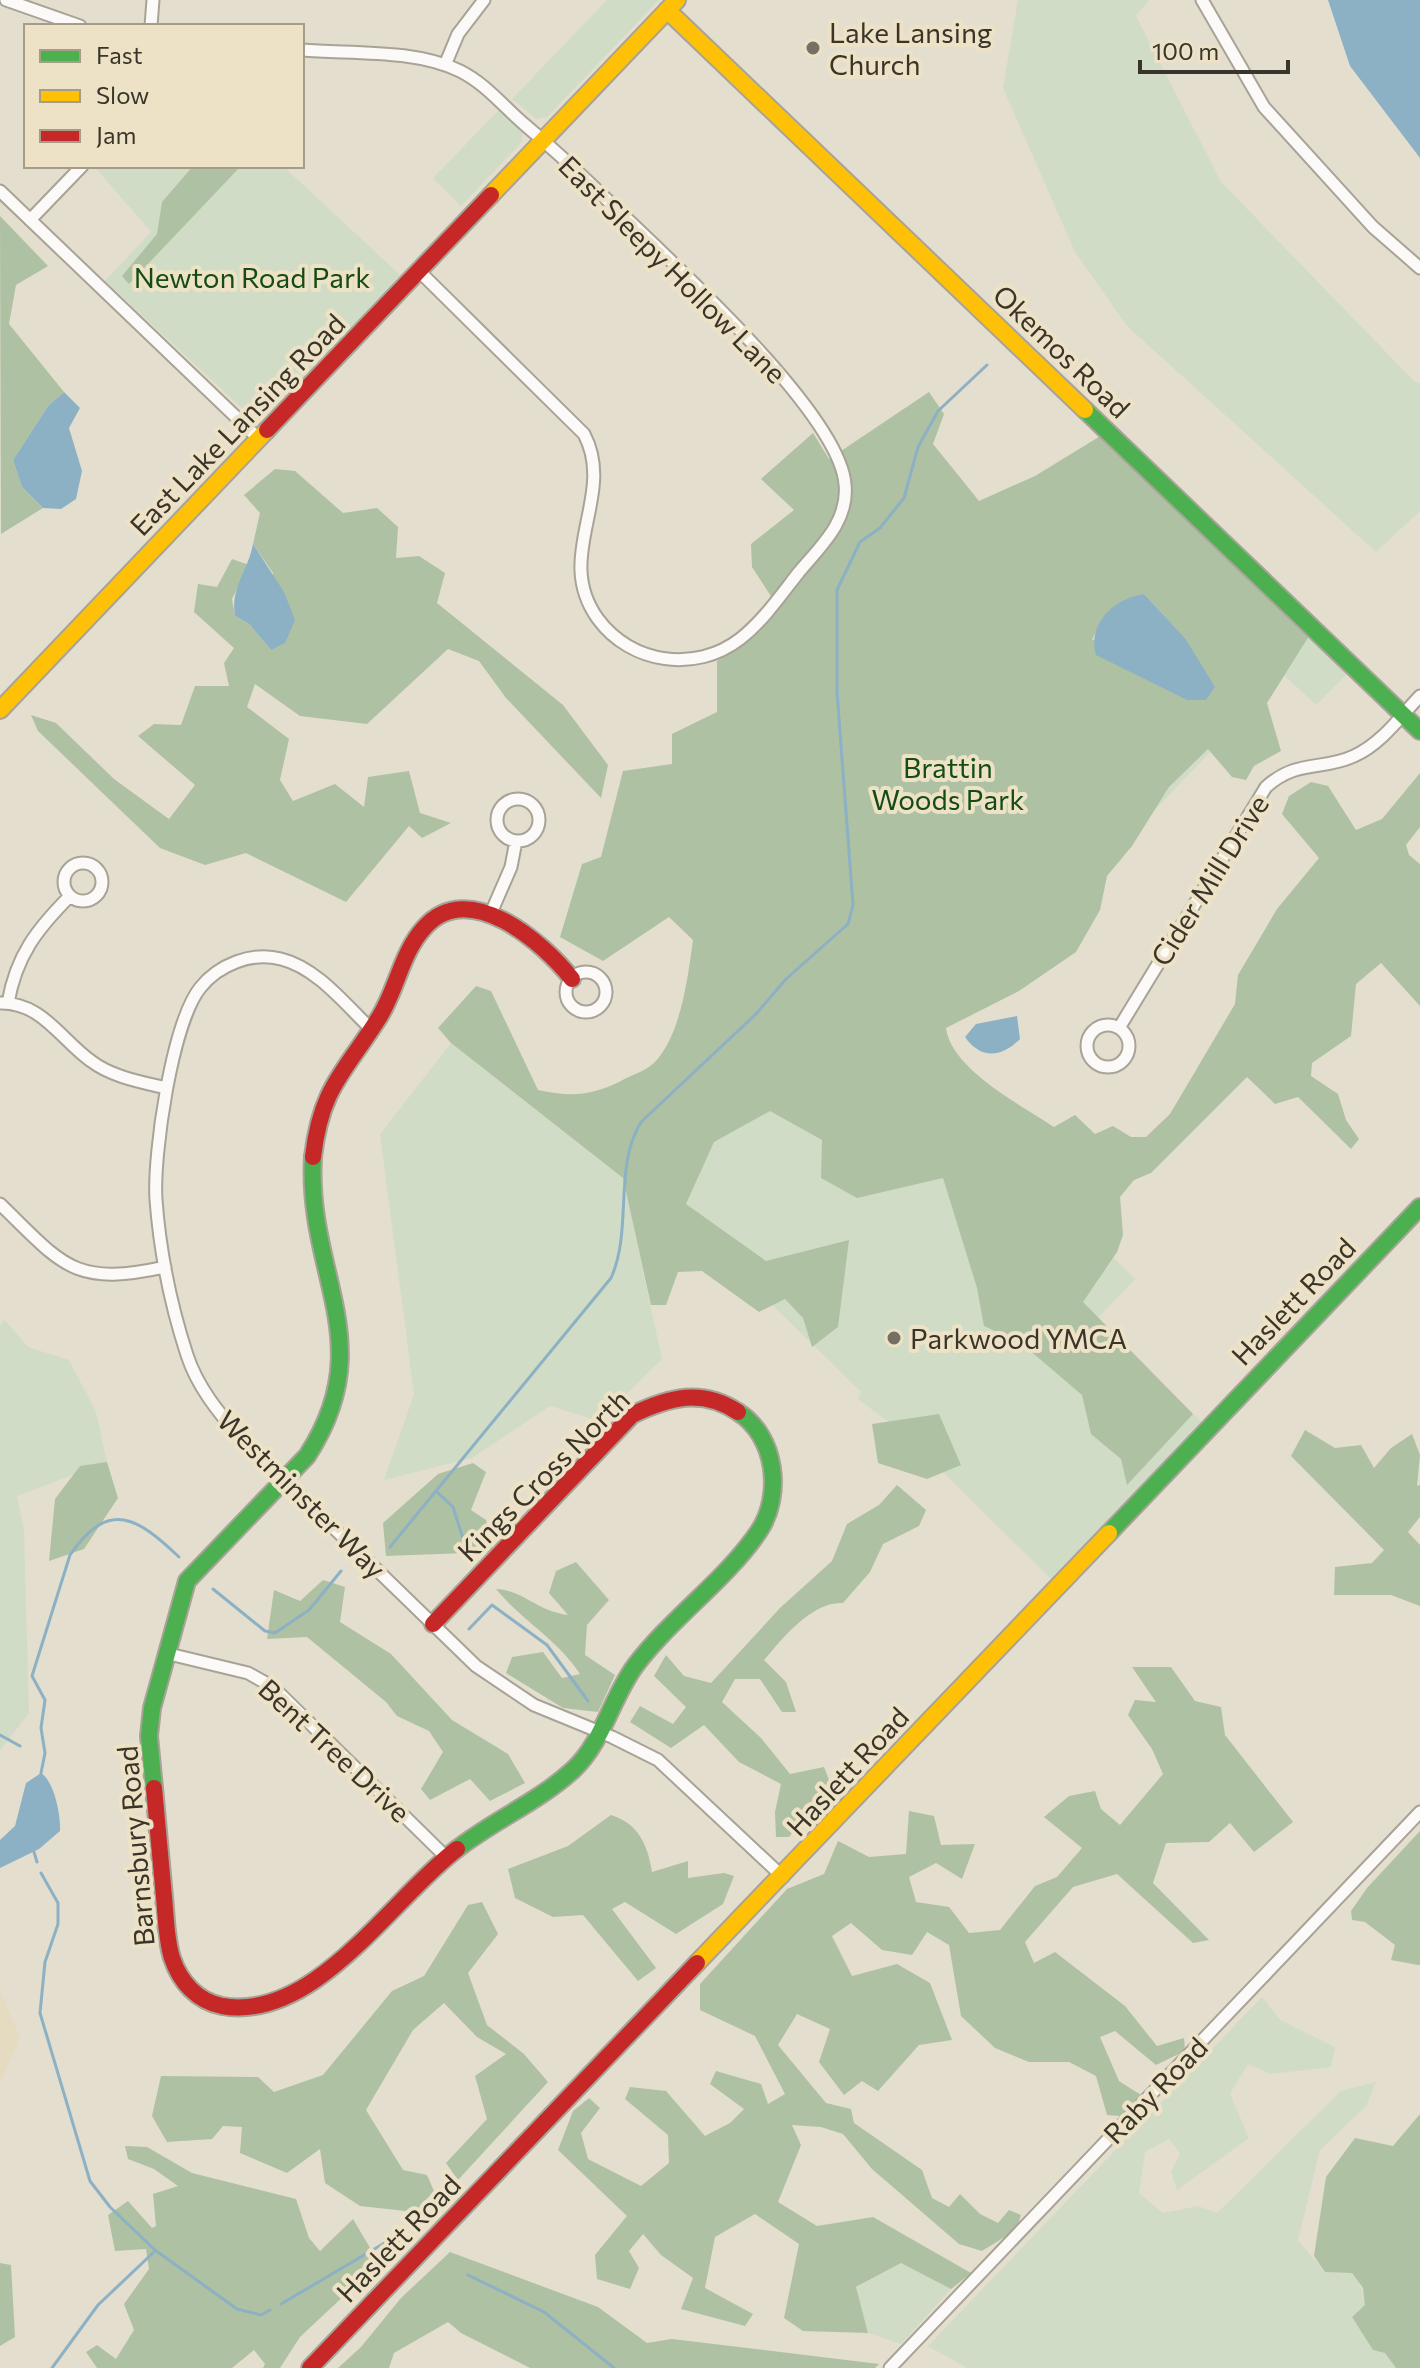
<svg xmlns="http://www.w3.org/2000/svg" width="1420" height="2368" viewBox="0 0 1420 2368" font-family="Commissioner,sans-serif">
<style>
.built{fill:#e5dbc0}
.green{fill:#d1dcc7}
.forest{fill:#afc1a3;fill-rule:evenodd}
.water{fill:#8db1c4}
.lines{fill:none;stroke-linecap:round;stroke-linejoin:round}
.stream{stroke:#8db1c4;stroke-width:3}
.street-casing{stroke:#a8a397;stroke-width:15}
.fast-casing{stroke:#a8a397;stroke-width:20}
.slow-casing{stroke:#a8a397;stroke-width:20}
.jam-casing{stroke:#a8a397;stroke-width:20}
.street{stroke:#fbfaf8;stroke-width:11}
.fast{stroke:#4caf50;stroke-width:16}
.slow{stroke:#ffc107;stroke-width:16}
.jam{stroke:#c62828;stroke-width:16}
.poi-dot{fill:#757064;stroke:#ede2c6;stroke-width:3}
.labels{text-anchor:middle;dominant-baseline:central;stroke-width:8;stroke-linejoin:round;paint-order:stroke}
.poi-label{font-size:28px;fill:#39352a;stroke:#ede2c6;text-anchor:start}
.street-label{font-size:28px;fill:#39352a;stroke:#ede2c6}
.park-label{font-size:28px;fill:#144c13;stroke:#ede2c6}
</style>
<rect width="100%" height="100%" fill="#e4decf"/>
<path class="built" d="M0,1991l20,46 -20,47z"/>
<path class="green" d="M607,0h52l-112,117 -11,2 -24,-20z
M1018,0h131l-13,16 85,166 193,199 6,2v128l-44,41 -249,-226 -52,-74 -72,-164z
M500,109l23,24 -2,10 -60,63 -28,-28z
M94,166h189l117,109 -133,140 -9,3 -14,-8 -139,-129 46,-49z
M1102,435l246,238 -32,32 -32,-30 -370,387 221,217 -39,41 106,102 -151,157 -147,-145 -46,-35 3,-7 -238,-234 294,-540z
M451,1043l172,135 39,181 -63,62 -49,-15 -78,52 -88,22 30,-86 -34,-260z
M4,1319l24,28 41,13 27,52 11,50 -90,34 7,35 5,182 -29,38v-425z
M1262,1997l18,23 55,27 -4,20 -61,7 -22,-10 -18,30 19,44 -72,52 -6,-18 9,-19 -11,-14 -24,13 -6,41 24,20 35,-7 19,7 124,-122 35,-9 -10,24 -46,44 -22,90 27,32 27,1c20,27 22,65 44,95h-429l-39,-22z
M901,2263l50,26 -50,55 -33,-11 -12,-45z"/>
<path class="forest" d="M193,166h48l-112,118 -7,-8 35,-42 5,-32z
M0,216l48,50 -32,19 -7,39 55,68 -16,14 -35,54 9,27 21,21 -42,26z
M929,392l15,22 -11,30 46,57 56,-25 67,-41 207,201 -42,67 14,48 -27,15 -8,14 -14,-3 -24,-28 -39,38 -37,59 -25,30 -7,34 -24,42 -57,39 -73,37c5,41 75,77 108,99l21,-12 20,19 18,-8 18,11h15l24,-23 65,-110 3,-29 39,-66 42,-51 -37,-44 7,-18 22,-14 17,4 28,44 26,-11 38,-46v54l-14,18 3,10 11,9v142l-39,-43 -25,21 -5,52 -39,27 -1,13 27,18 8,26 13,19 -8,10 -53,-52 -23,7 -28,-27 -96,96 -17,7 -14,17 3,38 -6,17 -34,50 110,112 -66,71 -6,-26 -30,-25 -9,-39 -61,-52 -37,-17 -7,-38 -34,-110 -86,20 -36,-20 1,-38 -52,-29 -56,31 -28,62 80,57 83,-21 -11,87 -26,20 -9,-29 -18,-19 -26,13 -57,-41 -24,1 -12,33h-15l-28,-127 -172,-135 -13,-15 38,-42 15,5 47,99c32,7 53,6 83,-9 10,-6 25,-10 33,-18 27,-27 34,-87 39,-123l-24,-23 -66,44 -43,-24 22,-73 19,-7 22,-86 49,-7v-30l45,-22v-51l34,-23 27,-31 -26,-40 -1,-23 43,-34 -33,-31 52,-46 16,26zM1144,594l41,44 -93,2c11,-25 25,-42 52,-46z
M275,469l20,2 48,42 34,-5 21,19 -2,31 23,-2 26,17 -8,30 126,102 45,60 -7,33 -95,-100 -27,-37 -31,-12 -81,75 -67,-8 -45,-32 -8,23 42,32 -9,41 13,21 42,-17 29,23 4,-30 41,-6 11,42 31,10 -29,15 -13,-12 -63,76 -100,-49 -41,12 -45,-17 -122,-117 -7,-16 25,8 58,56 55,40 26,-34 -57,-49 16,-12 27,1 14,-39h34l-5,-23 10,-15 -40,-36 4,-28 19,3 15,-28 17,6 -17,34 3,17 14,8 22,26 2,-77 -20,-29 7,-31 -16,-18z
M939,1414l22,51 -34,14 -49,-16 -6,-39z
M1305,1430l30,18 26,-3 13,23 17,-20 21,-14 8,21 -3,31 3,-1v32l-12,15 12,13v61l-29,-11h-57l1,-28 37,-4 12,-13 -93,-94z
M107,1462l11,36 -34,51 -35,12 6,-62 25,-33z
M473,1463l13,9 -15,38 15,10 8,32 -108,4 -3,-33 55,-49z
M897,1485l29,25 -7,16 -36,18 -13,28 -27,31c-31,-2 -60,35 -79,57l22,22 10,30h-14l-22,-33h-25l-13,23 39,36 29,36 34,-7 7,18 -42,52h-13l-1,-25 6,-28 -42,-22 -35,-37 -33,23 -41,-26 10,-16 33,18 13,-17 -32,-31 12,-21 18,21 27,7 69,-75 52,-47 15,-37 32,-19z
M576,1562l33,38 -22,25 -2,30 30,20 -17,37 -35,-4 -57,-35 6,-16 31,-5 19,26 18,-4c-22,-34 -59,-54 -84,-85 27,1 40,22 72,26l-19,-22 7,-22z
M323,1580l22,7 -5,35 51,32 61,66 56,34 17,29 -35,18 -20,-22 -40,21 -9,-11 22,-37 -14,-21 -32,-15 -11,-14 -79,-65 -40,2 7,-49 26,11z
M1132,1667h39l24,34 26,6 4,28 68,87 -39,30 -24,-29 -21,19 -43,1 -13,40 56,57 -16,3 -76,-69 -44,13 -48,55 9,21 21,-11 70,54 32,40 27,-8 1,13 -29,14 -41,-34 -15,6 19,44 22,14 -21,21 -13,-1 -11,-39 -27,-14h-40l-34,-14 -34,-32 -12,-71 -22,-13 -15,23 -30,-5 -31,-27 -19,13 20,40 45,-12 33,19 22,57 -33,5 -41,46 -16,-10 -18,14 -25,-33 11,-33 -33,-15 -19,31 48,58 25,6 3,14 68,47 10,28 17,9 11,-13 20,20 18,9 11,-13 12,5 -5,15 -34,21 -23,-7 -87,-75 -29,-35 -22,-7 -29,-2 9,20 -23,57 39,24 56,-9 98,56 -20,16 -50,-26 -45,24 12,46 -65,-2 -19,-13 15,-74 -44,-30 -40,23 -10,51 48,26 -8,12 -64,-17 12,-31 -32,-23 -18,-21 -14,17 10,17 -9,21 -33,-10 -2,-24 32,-39 -69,-66 15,-39 16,-13 11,10 -19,25 7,26 53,27 28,-23 -1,-28 -43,-36 5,-12 36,4 39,45 25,-13 14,-14 -34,-25 6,-13 45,13 7,20 17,-10 -30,-58 -55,-26v-26l87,-95 37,-15 14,-33 31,16 37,-3 3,-43 25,5 7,29 34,-1 -13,35 -26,-16 -27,14 7,25 33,5 20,26 31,-3 35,-44 22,-9 25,-29 -38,-31 25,-21 26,-5 6,18 19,16 43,-51 -11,-25 -24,-34 7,-15 21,2z
M611,1815c27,8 37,30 41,57l36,-11v17l36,-5 10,3 -11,28 -47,30 -51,-32 -13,7 44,59 -18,13 -55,-66 -30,2 -38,-19 -7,-29 60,-23z
M1420,1831v134h-2l-27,-5 4,-15 -30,-23 -13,-2 -1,-9 16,-23z
M482,1902l16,32 -30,39 19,52 37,29 24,28 -90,98 -12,-17 41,-44 -12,-43 31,-22 -29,-17 -33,-34 -31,27 -47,80 37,60 24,5 7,16 -19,21 -55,-6 -35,-23 -5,-34 -33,24 -47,-20 2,-26 -19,-1 -11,13 -45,3 -15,-26 9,-40 97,1 16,15 49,-17 69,-84 32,-15 44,-71z
M1420,2114v254h-24l-11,-15 -12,-3 -21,-33 13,-12 -2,-17 -11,-15 -27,-1 -11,-16 12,-79 29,-39 38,8z
M125,2146l22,1 45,26 104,26 13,39 11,13 33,-32 26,44 -79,74 -20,31h-17l2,-4 -11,-14 -22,18h-135l-11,-16 11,-7 19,14 18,-29 -10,-26 25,-35 -3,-20 -31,2 -7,-36 20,-14 24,27 4,-2 -3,-32 25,-8 -24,-17 -26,-10z
M450,2252l148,55 49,36 25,-4 207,25 -4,4h-345l-69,-35 -13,-11 -54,31 -5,15h-51l23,-21 40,-49z
M0,2263l11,2 4,72 -15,9z"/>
<path class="water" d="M1328,0h92v158l-70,-92z
M64,392l16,16 -11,20 13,43 -6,28 -15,10 -18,-1 -21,-21 -9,-27 35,-54z
M253,544l31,48 11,28 -10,23 -14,7 -22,-26 -14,-8c-5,-28 13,-45 18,-72z
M1144,594l41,44 30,49 -9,13h-19l-91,-45c-9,-31 18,-57 48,-61z
M1017,1016l3,23c-19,19 -40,20 -55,-2l11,-13z
M41,1773c13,8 20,42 19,58l-21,18 -39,19v-28l15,-14 11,-43z"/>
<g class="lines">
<path class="stream" d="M437,1492l16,15 14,44
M390,1547l221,-269c22,-49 2,-110 30,-156l115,-108 30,-35 62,-55 5,-19 -16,-213v-102l23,-48 20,-14 24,-30 14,-51 20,-36 49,-46
M213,1589l52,42 10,2 34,-23 32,-39
M469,1629l23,-24 55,40 41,56
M0,1735l20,11
M41,1773l4,-20 -4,-25 4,-28 -13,-24 38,-121c39,-57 68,-37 109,2
M34,1852l3,10
M41,1873l17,30v21l-13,38 -5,51 50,168 20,26 45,43 82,59 24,6 9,-5
M468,2275l76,37 70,56
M281,2304l107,-63 14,-1
M52,2368l46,-63 57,-54"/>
<defs>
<path id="street" d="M6,0l74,26
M1202,0l62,107 109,120 47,41
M151,26l2,-26
M302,50c50,4 113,-1 158,21 26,13 43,35 64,53 26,22 51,45 76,69 56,55 239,217 245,291 4,37 -24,62 -46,88 -18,23 -36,49 -59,67 -44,34 -109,25 -142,-20 -46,-63 19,-123 -14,-185l-165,-163
M445,65l13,-31 26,-34
M0,191l259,248
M30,220l52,-54
M497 820a21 21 0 1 1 42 0a21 21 0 1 1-42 0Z
M64 882a19 19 0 1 1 38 0a19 19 0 1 1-38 0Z
M491,913l20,-46 5,-26
M566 992a20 20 0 1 1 40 0a20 20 0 1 1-40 0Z
M0,1003c42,-1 61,37 91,58 21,16 50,21 75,27
M8,1003c8,-47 29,-74 62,-107
M1087 1046a21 21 0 1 1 42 0a21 21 0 1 1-42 0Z
M1119,1028l147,-241c31,-28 56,-16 88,-31 27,-12 46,-39 66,-60
M371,1029c-26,-25 -54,-61 -90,-70 -29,-8 -63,6 -81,29 -28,36 -47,166 -44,212 4,52 15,106 31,155 10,31 31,57 52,81l237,230 58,39 78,32 46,23 125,117
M0,1204c63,61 73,83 165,63
M165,1653l83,20 25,14 173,170
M890,2368l530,-556"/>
<path id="fast" d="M1085,410l335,321
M1109,1533l311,-326
M154,1788l-5,-52 3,-28 35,-127 120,-125c74,-113 -1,-181 6,-299
M457,1849c37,-29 81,-47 116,-79 30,-28 38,-71 62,-104 36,-48 92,-87 124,-135 24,-36 17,-95 -21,-119"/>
<path id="slow" d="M667,10l418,400
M491,195l186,-195
M0,710l267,-280
M697,1963l412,-430"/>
<path id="jam" d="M267,430l224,-235
M313,1157c8,-71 33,-86 67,-141 17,-28 22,-64 44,-88 44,-51 119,14 148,51
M433,1624l199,-209c37,-18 70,-27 106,-3
M154,1788c3,36 7,73 10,109 2,20 2,42 8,61 8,24 25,43 50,48 93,16 169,-107 235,-157
M310,2368l387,-405"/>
</defs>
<use href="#street" class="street-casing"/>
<use href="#fast" class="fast-casing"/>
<use href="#slow" class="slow-casing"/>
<use href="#jam" class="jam-casing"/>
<use href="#street" class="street"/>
<use href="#fast" class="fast"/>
<use href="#slow" class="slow"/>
<use href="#jam" class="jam"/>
</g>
<g class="poi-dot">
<circle cx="813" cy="48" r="8"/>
<circle cx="894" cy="1338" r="8"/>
</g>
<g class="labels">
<g class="poi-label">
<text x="829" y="32">Lake Lansing<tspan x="829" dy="32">Church</tspan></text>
<text x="910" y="1338">Parkwood YMCA</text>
</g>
<g class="street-label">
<text transform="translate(673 269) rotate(45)">East Sleepy Hollow Lane</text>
<text transform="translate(1062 351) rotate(44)">Okemos Road</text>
<text transform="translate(237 424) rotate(-46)">East Lake Lansing Road</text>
<text transform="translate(1209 880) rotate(-58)">Cider Mill Drive</text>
<text transform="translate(1293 1301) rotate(-46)">Haslett Road</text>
<text transform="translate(543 1475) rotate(-45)">Kings Cross North</text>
<text transform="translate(302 1494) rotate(45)">Westminster Way</text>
<text transform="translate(335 1750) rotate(43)">Bent Tree Drive</text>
<text transform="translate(847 1771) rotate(-47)">Haslett Road</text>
<text transform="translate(135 1846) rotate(-95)">Barnsbury Road</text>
<text transform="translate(1155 2090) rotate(-46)">Raby Road</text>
<text transform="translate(398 2238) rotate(-46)">Haslett Road</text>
</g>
<g class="park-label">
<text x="252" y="277">Newton Road Park</text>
<text x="948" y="767">Brattin<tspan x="948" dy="32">Woods Park</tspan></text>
</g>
</g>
<rect x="24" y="24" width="280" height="144" fill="#ede2c6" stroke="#a59d88" stroke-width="2"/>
<rect x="40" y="50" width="40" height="12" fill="#4caf50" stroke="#a59d88" stroke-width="2"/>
<text x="96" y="64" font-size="24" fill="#39352a">Fast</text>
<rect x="40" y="90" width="40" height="12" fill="#ffc107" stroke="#a59d88" stroke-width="2"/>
<text x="96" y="104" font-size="24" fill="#39352a">Slow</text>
<rect x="40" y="130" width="40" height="12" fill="#c62828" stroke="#a59d88" stroke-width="2"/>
<text x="96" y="144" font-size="24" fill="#39352a">Jam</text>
<path d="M1140 60v12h148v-12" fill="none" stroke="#39352a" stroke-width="4"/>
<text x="1152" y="60" font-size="24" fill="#39352a" stroke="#ede2c6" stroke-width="6" paint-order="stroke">100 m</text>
</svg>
